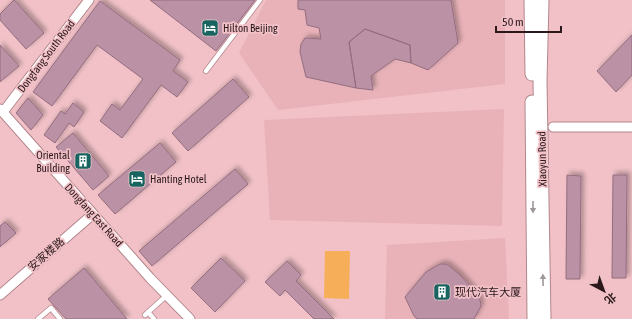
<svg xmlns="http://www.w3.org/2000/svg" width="632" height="319" viewBox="0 0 632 319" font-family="'Asap Condensed','Noto Sans SC',sans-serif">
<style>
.built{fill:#e9b2b9}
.green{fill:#f6af58}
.building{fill:#bb92a5;stroke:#946d7f;filter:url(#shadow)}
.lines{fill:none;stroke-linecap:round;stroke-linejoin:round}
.lane-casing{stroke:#b3868c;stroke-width:6}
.street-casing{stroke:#b3868c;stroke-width:11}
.secondary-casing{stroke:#b3868c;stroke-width:15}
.lane{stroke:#fff;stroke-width:4.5}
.street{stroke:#fff;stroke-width:9}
.secondary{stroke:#fff;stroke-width:13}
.oneway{fill:#9f9798}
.labels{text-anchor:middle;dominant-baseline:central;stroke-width:3.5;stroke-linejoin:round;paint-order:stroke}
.poi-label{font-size:11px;fill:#2a181b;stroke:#f1c1c7;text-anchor:start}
.street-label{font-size:11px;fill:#2a181b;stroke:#f1c1c7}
</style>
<defs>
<filter id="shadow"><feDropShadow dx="3" dy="-3" stdDeviation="2" flood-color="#0004"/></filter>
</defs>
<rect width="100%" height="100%" fill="#f1c1c7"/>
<path class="built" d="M266,0h239v84l-227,26 -39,-57z
M504,109l-2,117 -232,-6 -6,-100z
M505,238l4,81h-124l2,-74z"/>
<path class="green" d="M325,251h25l-1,48 -25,-1z"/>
<path class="building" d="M14,0l30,33 -18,16 -26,-29v-6z
M150,0h105l-39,51z
M298,0h153l7,43 -30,27 -17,-7 -1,-18 -45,-16 -16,13 7,46 -50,-11 -6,-25 1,-8 4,-6 16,1 -2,-11 -12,-3 -2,-15 -7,-1z
M100,1l80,59 -7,11 15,11 -11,15 -16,-12 -39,53 -22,-17 12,-17 8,6 23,-31 -46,-34 -45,61 -19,-14z
M365,29l45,16 1,18 -16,-4 -24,17 2,14 -17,-2 -7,-46z
M632,35v40l-16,17 -19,-21z
M0,45l19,21 -19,16z
M233,79l16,18 -61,54 -16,-18z
M28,98l15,17 -12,15 -15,-17z
M73,103l11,9 -10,15 -5,-4 -14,20 -11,-8 17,-24 4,3z
M73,133l36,43 -16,14 -37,-43z
M160,143l16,19 -61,52 -17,-19z
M235,169l13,15 -96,82 -13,-15z
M567,175l14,1 -1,103h-14z
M613,175h14l-1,103h-14z
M5,222l11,11 -16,14v-21z
M221,258l24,23 -30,31 -24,-24z
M287,261l14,14 -5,6 38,38h-20l-29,-29 -5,6 -15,-14z
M440,264h7l12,10 12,13 9,13 1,6 -7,13h-57l-3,-3 -9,-19 21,-25z
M84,268l43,51h-61l-18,-20z"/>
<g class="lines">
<defs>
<path id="lane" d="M206,71l54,-71
M148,312l6,7
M145,315l21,-19
M38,319l13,-11 9,11"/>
<path id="street" d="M0,109l150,169 40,41
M3,112l86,-112
M553,127h79
M0,295l93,-81"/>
<path id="secondary" d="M531,0l1,74
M542,0l-2,81 4,238
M532,102l2,217"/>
</defs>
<use href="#lane" class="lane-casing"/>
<use href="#street" class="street-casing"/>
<use href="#secondary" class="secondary-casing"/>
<use href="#lane" class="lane"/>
<use href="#street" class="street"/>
<use href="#secondary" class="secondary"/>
</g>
<defs><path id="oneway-solid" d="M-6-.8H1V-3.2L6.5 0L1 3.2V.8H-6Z"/></defs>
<g class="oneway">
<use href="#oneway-solid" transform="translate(533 207) rotate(90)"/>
<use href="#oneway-solid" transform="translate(543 280) rotate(-91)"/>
</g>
<defs>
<symbol id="hotel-square" viewBox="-11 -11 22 22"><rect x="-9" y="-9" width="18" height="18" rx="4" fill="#176460" stroke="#f1c1c7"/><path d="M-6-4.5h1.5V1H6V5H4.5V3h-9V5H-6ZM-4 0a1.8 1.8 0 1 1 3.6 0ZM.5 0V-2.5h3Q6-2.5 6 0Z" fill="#fff"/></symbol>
<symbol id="building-square" viewBox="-11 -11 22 22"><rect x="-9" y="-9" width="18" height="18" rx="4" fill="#176460" stroke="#f1c1c7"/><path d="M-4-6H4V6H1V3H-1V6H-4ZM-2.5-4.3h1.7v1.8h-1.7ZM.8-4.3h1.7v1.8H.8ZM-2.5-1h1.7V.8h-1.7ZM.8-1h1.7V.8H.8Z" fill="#fff"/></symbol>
</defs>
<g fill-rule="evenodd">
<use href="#hotel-square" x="200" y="18" width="20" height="20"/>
<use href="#building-square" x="73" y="151" width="20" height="20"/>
<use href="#hotel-square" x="127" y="169" width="20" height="20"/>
<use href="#building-square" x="432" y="282" width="20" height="20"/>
</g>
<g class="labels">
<g class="poi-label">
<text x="223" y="28">Hilton Beijing</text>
<text x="70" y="155" text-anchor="end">Oriental<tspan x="70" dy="13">Building</tspan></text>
<text x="150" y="179">Hanting Hotel</text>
<text x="455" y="292">现代汽车大厦</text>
</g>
<g class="street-label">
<text transform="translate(46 56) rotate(-53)">Dongfang South Road</text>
<text transform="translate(542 159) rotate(-91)">Xiaoyun Road</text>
<text transform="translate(94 215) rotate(48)">Dongfang East Road</text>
<text transform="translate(46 254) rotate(-41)">安家楼路</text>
</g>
</g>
<g transform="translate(604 291) rotate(139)" stroke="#f1c1c7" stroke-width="3" paint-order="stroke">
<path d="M0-3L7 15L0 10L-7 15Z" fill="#2a181b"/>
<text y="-6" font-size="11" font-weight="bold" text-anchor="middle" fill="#2a181b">北</text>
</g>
<path d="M496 26v6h65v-6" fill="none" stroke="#2a181b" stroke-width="2"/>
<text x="502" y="26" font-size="12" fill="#2a181b" stroke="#f1c1c7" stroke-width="3" paint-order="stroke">50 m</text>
</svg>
